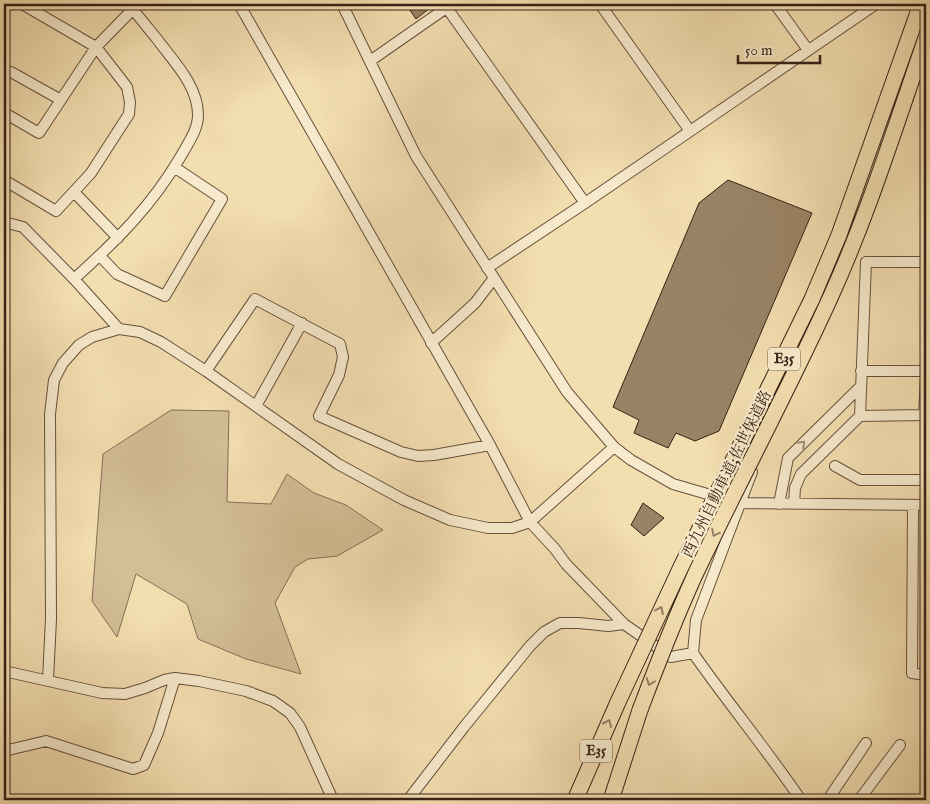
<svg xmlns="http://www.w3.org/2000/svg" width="930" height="804" viewBox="0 0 930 804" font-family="'IM FELL English','Noto Serif JP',serif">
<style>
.green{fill:#d3be96;stroke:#856f56}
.building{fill:#998366;stroke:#372015}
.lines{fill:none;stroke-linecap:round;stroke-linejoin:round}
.minor-casing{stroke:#66503c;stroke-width:12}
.highway-casing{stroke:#372015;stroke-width:17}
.minor{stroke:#f7eacc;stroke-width:10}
.highway{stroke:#f3deb0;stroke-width:15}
.highway-bridge-casing{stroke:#372015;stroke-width:17;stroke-linecap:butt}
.highway-bridge{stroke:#f3deb0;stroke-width:15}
.oneway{stroke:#a18f7a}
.oneway2{stroke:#957f62}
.labels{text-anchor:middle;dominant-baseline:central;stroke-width:4.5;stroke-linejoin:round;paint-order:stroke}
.shield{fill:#f7eacc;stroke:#715d4c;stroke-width:1}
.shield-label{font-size:14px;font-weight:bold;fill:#372015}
.street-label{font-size:15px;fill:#372015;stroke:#f7eacc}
</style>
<rect width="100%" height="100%" fill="#f3deb0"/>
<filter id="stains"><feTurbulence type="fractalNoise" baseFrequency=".004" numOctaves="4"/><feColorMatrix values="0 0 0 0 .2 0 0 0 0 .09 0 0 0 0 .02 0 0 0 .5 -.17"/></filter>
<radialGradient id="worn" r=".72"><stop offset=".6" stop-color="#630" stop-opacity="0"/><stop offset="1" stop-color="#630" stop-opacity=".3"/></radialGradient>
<path class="green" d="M171,410l58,1 -2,91 44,2 16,-30 27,19 32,12 37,25 -46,26 -29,3 -13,8 -20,36 26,71 -55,-15 -48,-20 -11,-35 -51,-30 -19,63 -25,-36 11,-147z"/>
<path class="building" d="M406,4h29l-19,15z
M728,180l84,33 -93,218 -24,10 -19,-8 -8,15 -34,-15 5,-13 -26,-13 86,-204z
M643,503l21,15 -20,18 -13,-11z"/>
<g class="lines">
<defs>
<path id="minor" d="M239,4l251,441 40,77 25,27 11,15 58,60 47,33 22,-4
M342,4l74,152 151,236 47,55 17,13 42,24 48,14
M600,4l90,127
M775,4l33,46
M447,8l138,195
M370,61l82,-57
M4,72h7l50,28
M4,115h4l31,18 57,-86 37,-38
M881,139l45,-123
M4,180l52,31 35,-38 38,-59 1,-12 -3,-15 -31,-40 -74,-43
M74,192l44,46
M4,222l19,5 51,52 45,50
M100,256l17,18 48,22 57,-97 -48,-32
M487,268l98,-65 291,-199
M74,279c43,-39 77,-72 107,-123 7,-13 17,-26 17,-41 0,-30 -25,-54 -41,-76 -10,-12 -19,-24 -29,-35
M815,315l18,-47
M431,343l44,-40 19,-25
M206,371l49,-72 85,45 3,13 -4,18 -20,41 82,36 17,4 16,-1 56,-10
M861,371h65
M256,406l46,-83
M860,416l64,-1 2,-38
M835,466l25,14h66
M752,472l-56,148 -3,33c35,50 74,97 108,147
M735,502l5,1 186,2
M779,504l9,-46 73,-72
M794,504l1,-16 6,-14 59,-58 6,-154h60
M913,505l-1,168 14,2
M4,671l98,22 23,1 20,-6 19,-8 11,-2 24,3 47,10 27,10 17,12 10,14 33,73
M48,680l3,-61 -1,-205 4,-34 9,-17 16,-18 13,-8 27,-8 21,3 21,10 45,29 132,93 66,36 46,20 38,8h24l18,-6 84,-75
M4,751l42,-10 87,28 11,-4 14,-32 17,-55
M829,798l37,-55
M408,800l56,-73 66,-81 14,-14 16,-9h19l29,3 16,-2
M859,800l41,-55"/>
<path id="highway" d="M575,800l43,-98
M611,800l29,-90"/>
</defs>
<use href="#minor" class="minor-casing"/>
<use href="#highway" class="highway-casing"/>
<use href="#minor" class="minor"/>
<use href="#highway" class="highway"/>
<defs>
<path id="highway-bridge" d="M618,702l62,-133 132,-270 27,-64 82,-231
M640,710c17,-45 34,-89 54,-133 44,-94 94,-186 137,-281 38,-84 65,-172 95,-258"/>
</defs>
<use href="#highway-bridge" class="highway-bridge-casing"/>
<use href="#highway-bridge" class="highway-bridge"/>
</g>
<defs><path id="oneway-chevron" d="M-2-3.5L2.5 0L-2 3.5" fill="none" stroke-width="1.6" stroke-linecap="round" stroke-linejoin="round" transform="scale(1.25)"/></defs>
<use class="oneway" href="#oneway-chevron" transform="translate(802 444) rotate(-45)"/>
<g class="oneway2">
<use href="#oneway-chevron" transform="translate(715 533) rotate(116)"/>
<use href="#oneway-chevron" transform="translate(660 610) rotate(-65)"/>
<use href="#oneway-chevron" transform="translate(650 682) rotate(111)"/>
<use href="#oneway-chevron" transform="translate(608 723) rotate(-66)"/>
</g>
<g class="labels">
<g class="shield">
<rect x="768" y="347.5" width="32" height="23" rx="4"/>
<rect x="580" y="739.5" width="32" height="23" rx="4"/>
</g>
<g class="shield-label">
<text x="784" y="359">E35</text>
<text x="596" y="751">E35</text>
</g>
<g class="street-label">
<text transform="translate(727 474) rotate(-64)">西九州自動車道;佐世保道路</text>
</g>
</g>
<rect width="930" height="804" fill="none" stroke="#f3deb0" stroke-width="20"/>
<rect x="5" y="5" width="920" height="794" fill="none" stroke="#372015" stroke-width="2.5"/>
<rect x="10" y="10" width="910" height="784" fill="none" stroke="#372015"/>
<path d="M738 55v8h82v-8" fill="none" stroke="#372015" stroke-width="2.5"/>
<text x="745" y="55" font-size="15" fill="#372015" stroke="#f7eacc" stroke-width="4" paint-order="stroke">50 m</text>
<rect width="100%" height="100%" filter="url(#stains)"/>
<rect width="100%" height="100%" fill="url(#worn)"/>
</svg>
